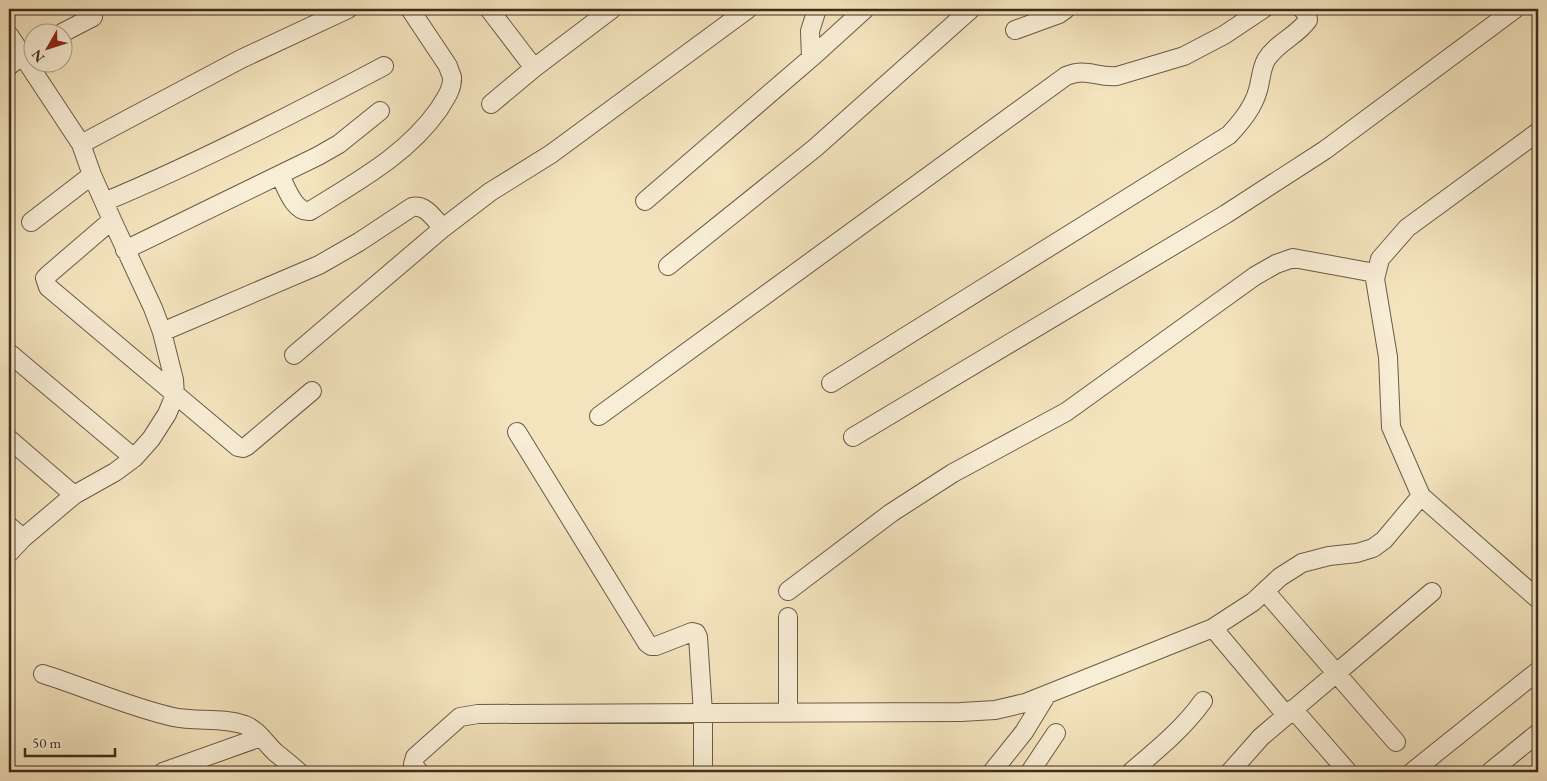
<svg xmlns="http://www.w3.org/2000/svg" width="1547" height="781" viewBox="0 0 1547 781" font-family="'EB Garamond',serif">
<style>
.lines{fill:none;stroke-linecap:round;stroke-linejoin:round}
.minor-casing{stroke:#6a5b47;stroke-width:20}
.minor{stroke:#f8edd5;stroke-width:18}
</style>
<rect width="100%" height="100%" fill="#f4e4be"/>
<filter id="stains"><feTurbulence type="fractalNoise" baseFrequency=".004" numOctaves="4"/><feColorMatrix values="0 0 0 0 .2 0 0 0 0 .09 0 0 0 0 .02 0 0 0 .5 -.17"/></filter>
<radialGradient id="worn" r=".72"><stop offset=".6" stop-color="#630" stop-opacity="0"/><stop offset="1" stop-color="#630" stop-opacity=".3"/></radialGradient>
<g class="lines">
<defs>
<path id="minor" d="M489,9l45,59
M1015,30l44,-16 7,-5
M62,33l31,-16
M9,35l72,109 11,31 20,45 41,88 9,24 12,48 1,15 -8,19 -16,25 -17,19 -19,14 -41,23 -51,43 -14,15
M811,58l-1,-27 7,-22
M9,66l13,-11 10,-6
M491,104l43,-36 78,-59
M1538,132l-131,96 -27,31 -5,20 13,78 3,70 30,69 117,103
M81,144l160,-85 107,-50
M280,175c6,12 14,38 30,36 46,-29 97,-56 129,-102 6,-10 14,-20 13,-32 -1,-3 -3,-7 -4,-11l-38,-57
M645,201l166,-143 54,-49
M104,202c96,-40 188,-87 280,-136
M112,220l-64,55 -3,3 3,9 190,160 5,1 4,-2 65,-55
M31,222l61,-47
M125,250l193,-94 21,-12 41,-33
M668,266l147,-118 156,-139
M162,332l157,-67 40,-23 53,-35c14,-3 22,12 31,21
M9,353l125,105
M294,355l149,-127 47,-36 61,-38 197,-145
M831,383l398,-248c12,-13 24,-27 29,-45 3,-10 3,-21 8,-30 10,-17 31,-24 42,-40l-1,-6 -5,-5
M599,416l467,-340c21,-9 30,2 51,0l67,-20 40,-21 39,-26
M517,432l130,211 4,3h5l36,-14 4,1 2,4 5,76v59
M853,437l373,-223 99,-64 190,-141
M9,439l65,56
M9,526l14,12
M788,591l103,-78 62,-40 113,-61 189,-136 21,-12 17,-6 82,15
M1265,591l131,151
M788,617v96
M1213,628l73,87
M43,674c44,14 86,33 130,43 24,5 49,0 72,8 13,5 21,19 31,28 8,6 16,13 23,19
M1293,709l55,63
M163,772l98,-35
M419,772l-6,-8 2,-7 45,-40 18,-3 483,-2 34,-2 30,-7 188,-75 40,-26 27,-25 22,-14 27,-7 28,-3 16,-5 11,-8 37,-44
M992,772l32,-40 22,-36
M1030,772l26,-39
M1131,772c26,-22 52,-43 72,-71
M1230,772l31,-35 171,-145
M1412,772l126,-101
M1490,772l48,-39"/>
</defs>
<use href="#minor" class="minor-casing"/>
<use href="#minor" class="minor"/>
</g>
<rect width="1547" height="781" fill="none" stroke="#f4e4be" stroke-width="30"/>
<rect x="10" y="10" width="1527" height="761" fill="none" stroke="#3c2d1f" stroke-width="2.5"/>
<rect x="15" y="15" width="1517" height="751" fill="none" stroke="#3c2d1f"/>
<g transform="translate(48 48) rotate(231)"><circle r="24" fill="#f8edd5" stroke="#ada08c"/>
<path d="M0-4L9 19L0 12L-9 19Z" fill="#8f2418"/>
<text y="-8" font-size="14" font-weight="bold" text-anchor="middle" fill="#3c2d1f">N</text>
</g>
<path d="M25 748v8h90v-8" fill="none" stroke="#3c2d1f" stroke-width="2.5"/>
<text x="32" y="748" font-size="15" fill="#3c2d1f" stroke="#f8edd5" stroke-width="4" paint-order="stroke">50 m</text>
<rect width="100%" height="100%" filter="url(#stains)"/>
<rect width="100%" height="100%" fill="url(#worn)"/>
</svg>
